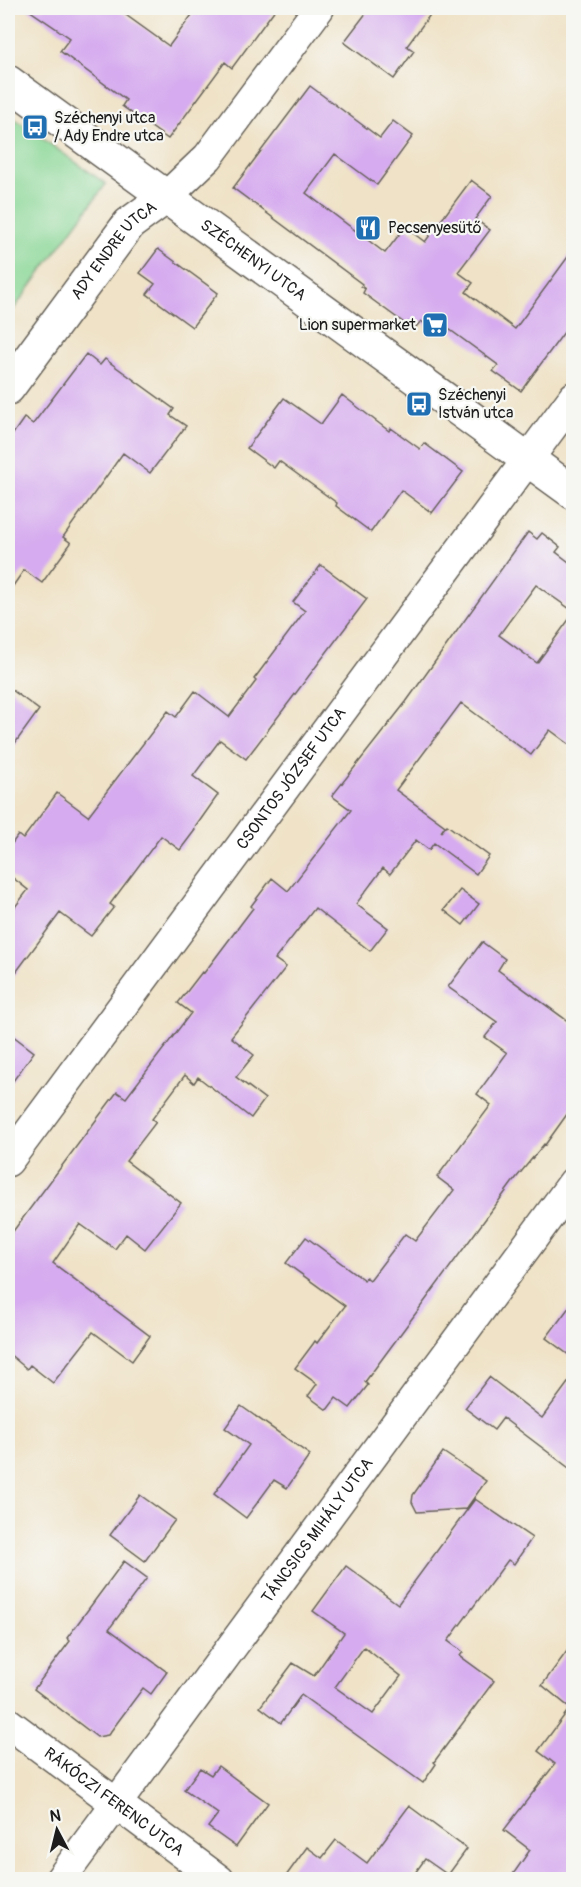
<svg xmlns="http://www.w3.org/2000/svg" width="581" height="1887" viewBox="0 0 581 1887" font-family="Pangolin,sans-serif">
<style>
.green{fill:#89d796;stroke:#527a59;stroke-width:1.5}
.building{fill:#d6abef;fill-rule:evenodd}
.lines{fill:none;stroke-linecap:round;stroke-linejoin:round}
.minor-casing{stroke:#666158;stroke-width:33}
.tertiary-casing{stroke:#666158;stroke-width:36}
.minor{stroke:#fff;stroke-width:30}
.tertiary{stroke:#fff;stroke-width:33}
.labels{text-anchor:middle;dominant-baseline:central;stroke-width:4.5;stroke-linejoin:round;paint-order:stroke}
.poi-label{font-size:16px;fill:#1c1c1c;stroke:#f6f6f2;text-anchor:start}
.street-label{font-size:16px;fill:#1c1c1c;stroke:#f6f6f2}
</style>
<rect width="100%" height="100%" fill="#f6f6f2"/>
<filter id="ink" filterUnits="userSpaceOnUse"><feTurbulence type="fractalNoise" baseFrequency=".0167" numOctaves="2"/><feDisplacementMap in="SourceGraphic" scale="12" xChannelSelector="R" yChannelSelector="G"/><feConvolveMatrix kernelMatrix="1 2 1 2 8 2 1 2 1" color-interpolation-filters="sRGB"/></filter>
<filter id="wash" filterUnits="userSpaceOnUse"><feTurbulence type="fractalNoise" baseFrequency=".008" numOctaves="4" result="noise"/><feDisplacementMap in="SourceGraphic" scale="24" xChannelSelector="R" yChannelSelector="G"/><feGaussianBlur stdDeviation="1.35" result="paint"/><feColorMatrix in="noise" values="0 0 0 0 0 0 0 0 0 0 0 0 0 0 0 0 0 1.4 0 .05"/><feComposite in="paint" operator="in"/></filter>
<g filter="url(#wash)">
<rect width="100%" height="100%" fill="#efe2c6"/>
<path class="green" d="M8,114l98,70 -98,133z"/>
<g id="blocks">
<path class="building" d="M26,8h90l53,38 28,-38h79l-44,60 -7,-6 -57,77 -46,-33 4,-6 -66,-49 10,-13z
M370,8h65l-28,38 7,5 -20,28 -50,-37z
M310,86l70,52 13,-17 20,15 -36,49 -42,-31 -29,39 79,60 20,-26 20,15 46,-62 21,16 -17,23 15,11 -32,42 15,11 -7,9 49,37 58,-79v70l-52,71 -28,-20 5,-6 -56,-41 -6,9 -15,-12 -5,6 -7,-5 -2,3 -44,-32 2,-4 -4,-3 1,-2 -129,-96z
M158,249l60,44 -26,34 -45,-33 8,-10 -15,-11z
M86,354l14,11 5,-6 69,50 -4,6 16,11 -36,47 -27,-20 -60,84 8,6 -29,40 -18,-13 -16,23v-152l16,-23 9,6z
M342,395l47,36 2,-3 29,21 4,-6 39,29 -31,41 -31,-23 -30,42 -35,-26 1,-3 -58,-42 -5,7 -27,-20 37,-50 37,26z
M528,532l9,7 5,-6 18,14 -4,5 17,13v46l-37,-26 -37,50 38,28 36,-49v133l-23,-17 -19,25 -70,-52 -65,87 49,36 -4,6 6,-7 42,31 -13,18 -42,-31 -5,7 -13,-10 -26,34 -7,-6 -27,36 32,24 -18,23 -55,-43 -40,51 11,8 -55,70 23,18 -18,22 29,22 -14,19 -53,-41 -4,6 -9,-8 -33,44 4,3 -30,39 55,42 -36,46 -19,-15 -11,15 -35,-25 -27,39 97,73 -18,25 -39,-29 -40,51 -23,-18 -3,4 -19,-16v-115l109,-146 9,6 65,-85 -13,-10 24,-31 2,1 49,-65 -2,-2 21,-28 16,13 63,-81 -19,-14 74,-94z
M321,565l46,34 -121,160 -26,-19 -27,36 25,19 -24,34 1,1 -15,20 -19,-14 -51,68 4,3 -23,29 -31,-23 -52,70v-67l20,-26 -20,-16v-25l10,-14 5,4 34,-46 31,23 80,-105 8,6 19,-26 34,26 27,-36 -2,-2 51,-68 -12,-9z
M8,687l31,23 -31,43z
M460,890l19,14 -16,21 -19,-15z
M482,942l23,17 -7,11 75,55v81l-28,39 -1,-1 -32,39 -147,199 3,3 -18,23 -14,-10 -9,12 -19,-14 9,-12 -22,-16 18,-24 2,-3 2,2 28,-37 -59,-43 20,-26 58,43 2,-3 4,3 35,-46 10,7 39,-51 -17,-13 54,-72 -14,-11 30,-41 -22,-16 12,-15 -49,-35z
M8,1032l26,20 -26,36z
M573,1302v56l-27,-20z
M573,1376v95l-70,-53 -9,12 -29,-22 24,-31 53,41z
M241,1406l69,49 -23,33 -13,-8 -28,38 -32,-24 35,-49 -24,-17z
M443,1452l43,29 -20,28 -49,3 -5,-10 1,-7z
M140,1495l35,25 -30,41 -35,-26z
M475,1499l57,39 -18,26 -6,-4 -60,81 15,11 -3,4 34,25 -60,81 2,2 -13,19 -122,-88 -20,28 -21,-16 33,-44 21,13 30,-43 -31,-22 33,-45 52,38zM364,1647l37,29 -28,38 -38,-27z
M124,1561l23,17 -38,51 58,43 -16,22 -8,-6 -35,47 -11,2 -63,-48 36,-48 -3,-3z
M573,1643v237h-64l21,-30 -26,-20 51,-66 -17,-13 32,-43 -28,-23z
M218,1766l50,37 -32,44 -28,-20 10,-13 -34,-24 16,-22 11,7z
M409,1806l58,43 -19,26 -23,-16 -15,21h-127l24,-33 15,11 14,-18 31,23z"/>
</g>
</g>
<g filter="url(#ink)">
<use href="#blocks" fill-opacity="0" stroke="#666158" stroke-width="1.5"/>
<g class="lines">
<defs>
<g id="minor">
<path d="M166,197l42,-40 111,-149"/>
<path id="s1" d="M8,1161l566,-764"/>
<path id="s2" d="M8,1723l211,157"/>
<path id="s3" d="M60,1880l514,-698"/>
</g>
<g id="tertiary">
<path id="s4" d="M8,82l566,411"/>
<path id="s5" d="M8,388l121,-164 37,-27"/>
</g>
</defs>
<use href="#minor" class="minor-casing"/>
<use href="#tertiary" class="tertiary-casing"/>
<use href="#minor" class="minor"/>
<use href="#tertiary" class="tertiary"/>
</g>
</g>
<defs>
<symbol id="bus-square" viewBox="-11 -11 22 22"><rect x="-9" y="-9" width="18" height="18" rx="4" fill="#1f6fb2" stroke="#f6f6f2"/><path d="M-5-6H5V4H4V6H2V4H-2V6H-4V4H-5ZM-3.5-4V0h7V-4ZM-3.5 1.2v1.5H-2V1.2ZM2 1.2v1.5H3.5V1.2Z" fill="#fff"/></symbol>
<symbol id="restaurant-square" viewBox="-11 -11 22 22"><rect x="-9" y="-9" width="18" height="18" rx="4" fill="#1f6fb2" stroke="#f6f6f2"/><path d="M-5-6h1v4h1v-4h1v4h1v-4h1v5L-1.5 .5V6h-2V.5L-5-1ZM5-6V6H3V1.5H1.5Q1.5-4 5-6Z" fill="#fff"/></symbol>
<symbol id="supermarket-square" viewBox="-11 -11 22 22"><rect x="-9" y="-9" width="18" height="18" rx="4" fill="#1f6fb2" stroke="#f6f6f2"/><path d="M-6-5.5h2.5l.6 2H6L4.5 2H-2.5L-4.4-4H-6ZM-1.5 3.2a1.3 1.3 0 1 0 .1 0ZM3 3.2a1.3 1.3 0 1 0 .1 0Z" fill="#fff"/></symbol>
</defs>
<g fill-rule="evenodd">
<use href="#bus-square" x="20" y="112" width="30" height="30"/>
<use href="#restaurant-square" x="353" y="213" width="30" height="30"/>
<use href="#supermarket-square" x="420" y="310" width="30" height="30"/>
<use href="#bus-square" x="404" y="389" width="30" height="30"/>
</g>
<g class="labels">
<g class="poi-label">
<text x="54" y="118">Széchenyi utca<tspan x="54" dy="18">/ Ady Endre utca</tspan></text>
<text x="388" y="228">Pecsenyesütő</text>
<text x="416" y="325" text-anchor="end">Lion supermarket</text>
<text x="438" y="395">Széchenyi<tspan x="438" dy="18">István utca</tspan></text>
</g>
<g class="street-label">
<text stroke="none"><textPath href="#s5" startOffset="174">ADY ENDRE UTCA</textPath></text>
<text stroke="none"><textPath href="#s4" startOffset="303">SZÉCHENYI UTCA</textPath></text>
<text stroke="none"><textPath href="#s1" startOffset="476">CSONTOS JÓZSEF UTCA</textPath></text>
<text stroke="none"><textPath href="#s3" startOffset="434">TÁNCSICS MIHÁLY UTCA</textPath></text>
<text stroke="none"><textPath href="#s2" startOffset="132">RÁKÓCZI FERENC UTCA</textPath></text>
</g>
</g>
<rect width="581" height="1887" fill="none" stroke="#f6f6f2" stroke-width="30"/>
<g transform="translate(57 1830) rotate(353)" stroke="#f6f6f2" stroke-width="4.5" paint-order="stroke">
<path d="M0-4.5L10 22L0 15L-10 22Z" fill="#1c1c1c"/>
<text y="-9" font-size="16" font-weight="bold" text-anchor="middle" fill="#1c1c1c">N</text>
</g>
</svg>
